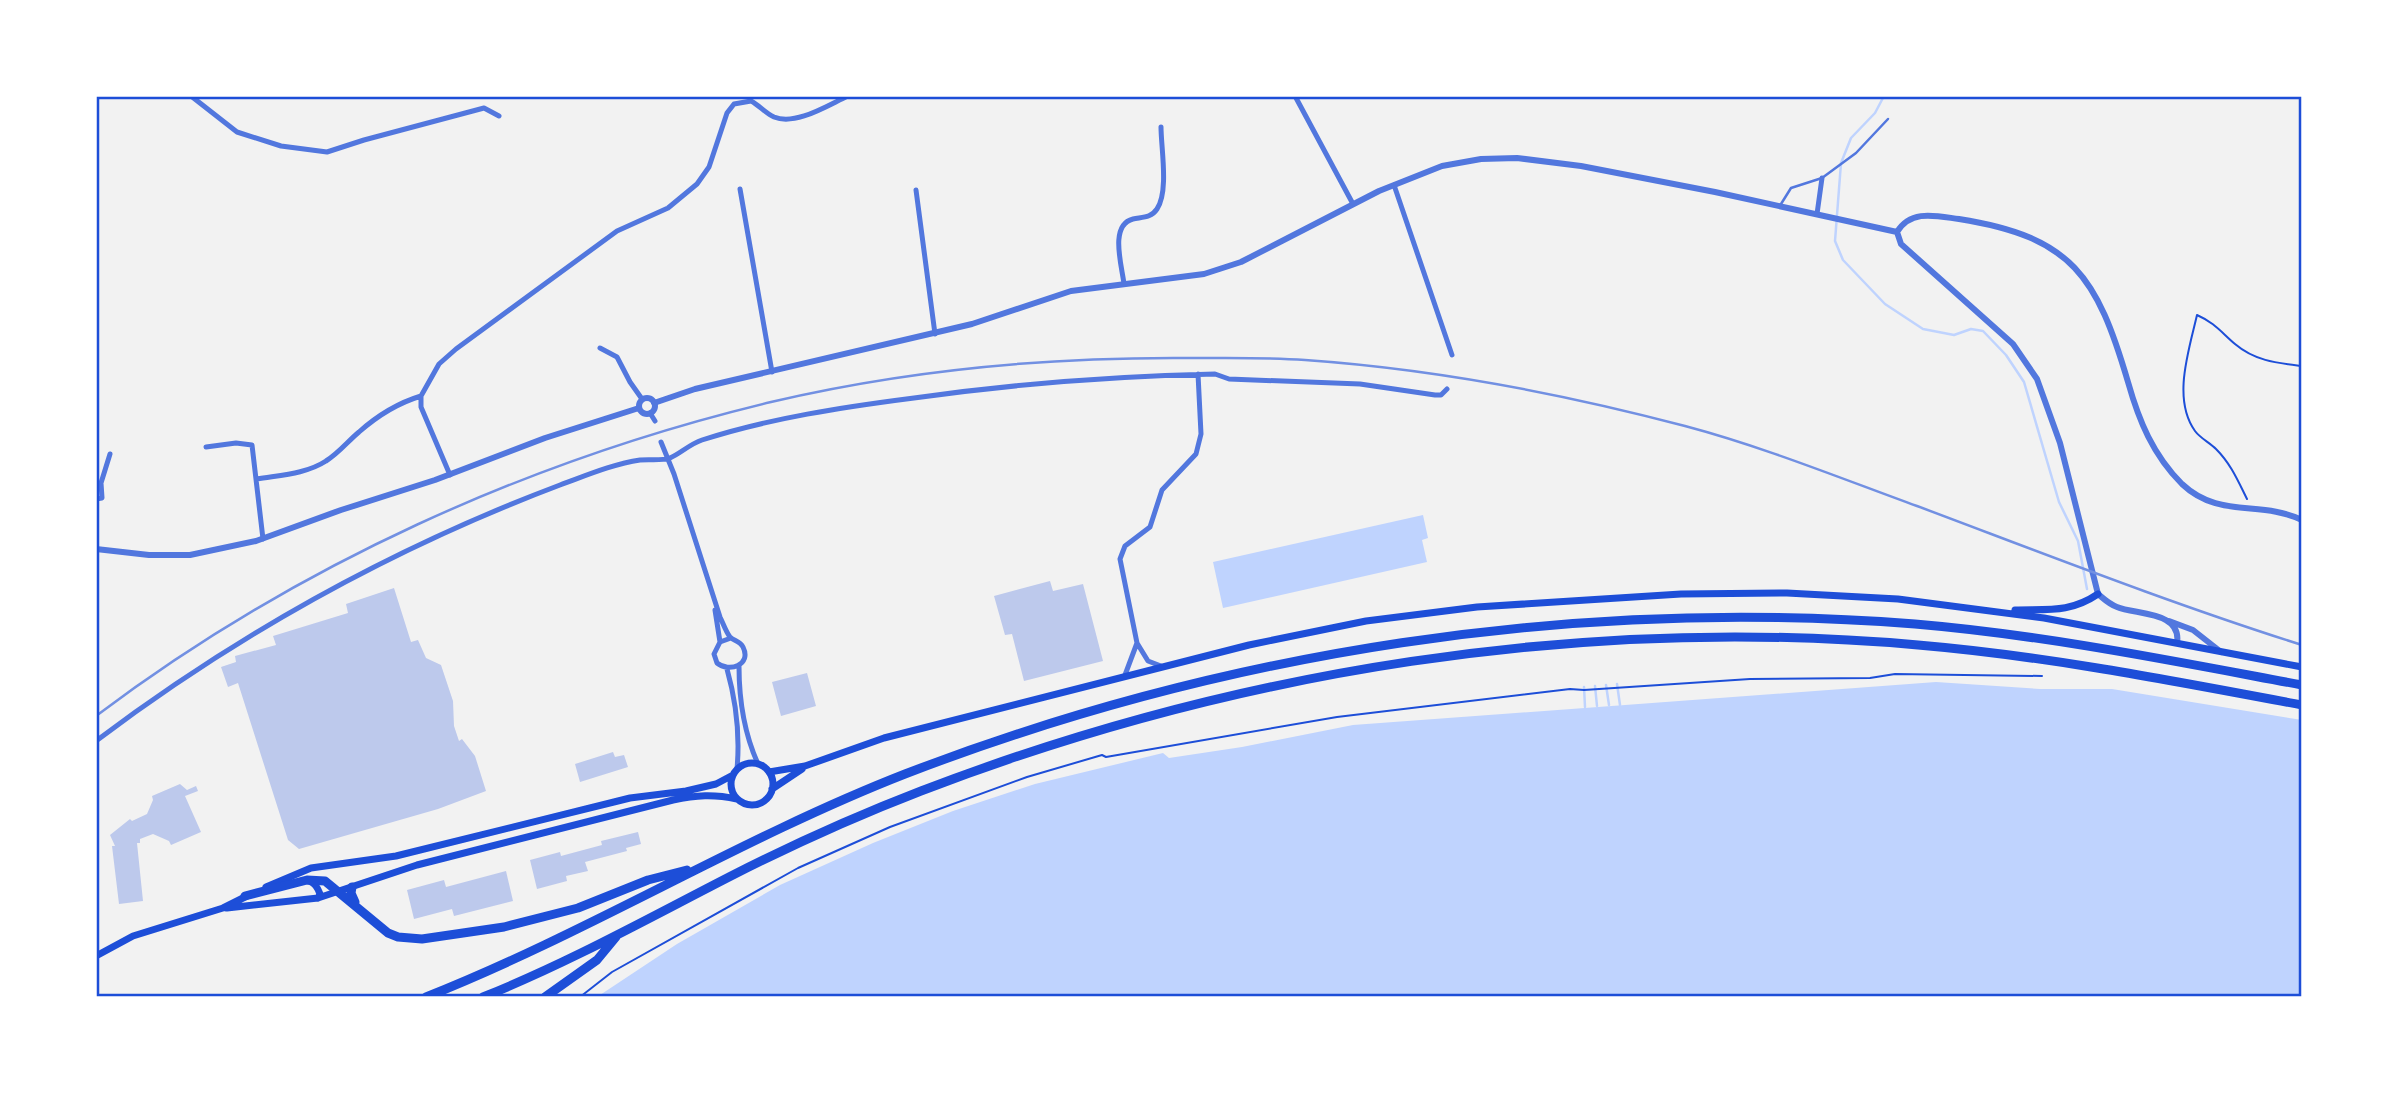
<svg xmlns="http://www.w3.org/2000/svg" width="2398" height="1093" viewBox="0 0 2398 1093" font-family="'DM Sans',sans-serif">
<style>
.water{fill:#bfd3fe}
.lines{fill:none;stroke-linecap:round;stroke-linejoin:round}
.stream{stroke:#bfd3fe;stroke-width:2.5}
.building{fill:#bdc9ec}
.path{stroke:#1d4ed8;stroke-width:2}
.service{stroke:#5277de;stroke-width:2.5}
.minor{stroke:#5277de;stroke-width:5}
.tertiary{stroke:#5277de;stroke-width:6}
.secondary{stroke:#1d4ed8;stroke-width:7}
.motorway{stroke:#1d4ed8;stroke-width:9}
.rail{stroke:#7290e2;stroke-width:2.5}
.neatline{fill:none;stroke:#1d4ed8;stroke-width:2.5}
</style>
<rect width="100%" height="100%" fill="#f2f2f2"/>
<path class="water" d="M1423,515l5,23 -6,2 5,22 -204,46 -10,-46z
M1936,682l104,7h72l190,31v277h-1705l80,-53 103,-59 93,-42 80,-32 82,-27 128,-31 6,5 73,-11 111,-22z"/>
<g class="lines">
<path class="stream" d="M1884,96l-9,17 -24,25 -10,25 -6,78 8,19 42,44 38,25 31,6 17,-6 12,2 23,24 18,27 35,120 19,39 9,48
M1617,684l3,21
M1606,685l3,20
M1595,686l2,20
M1584,687l1,20"/>
</g>
<path class="building" d="M1050,581l3,10 30,-7 20,77 -79,20 -12,-47 -7,1 -11,-39z
M394,588l17,54 7,-2 8,18 15,7 12,36 1,25 5,15 3,-2 13,17 11,35 -48,18 -139,40 -11,-9 -50,-157 -10,4 -7,-20 15,-5 -1,-6 41,-11 -3,-9 75,-23 -2,-9z
M807,673l9,33 -35,10 -9,-34z
M613,752l2,5 9,-2 4,12 -48,15 -5,-18z
M180,784l7,6 9,-4 2,5 -13,5 16,36 -30,13 -2,-4 -16,-7 -13,5v4h-3l6,58 -24,3 -7,-58h3l-5,-11 20,-16 2,2 15,-7 6,-14 -1,-4z
M638,832l3,12 -15,4 1,3 -42,11 3,9 -22,5 1,5 -30,8 -7,-29 30,-8 1,4 41,-11 -1,-4z
M506,871l7,30 -59,15 -2,-7 -38,10 -7,-29 37,-10 2,7z"/>
<g class="lines">
<path class="path" d="M2247,499c-9,-18 -16,-35 -31,-50 -6,-6 -16,-11 -21,-18 -23,-32 -6,-81 2,-116 18,8 24,17 38,29 20,17 42,19 67,22
M580,997l32,-25 186,-104 92,-41 137,-50 75,-22 4,2 231,-40 233,-28 14,1 166,-11 120,-1 25,-4 147,2"/>
<path class="service" d="M1781,204l10,-16 31,-10 34,-25 32,-34"/>
<path class="minor" d="M191,96l46,36 44,14 46,6 37,-12 120,-32 15,8
M1295,96l58,108
M1394,185l58,170
M740,189l32,183
M916,190l19,144
M1817,214l5,-36
M1124,284c-2,-18 -15,-59 9,-65 10,-2 18,-1 24,-10 12,-18 4,-61 4,-82
M600,348l17,9 13,25 12,17
M650,413l5,8
M661,442l13,32 46,143c3,6 6,15 10,20 4,4 10,4 13,10 9,18 -14,26 -26,16l-3,-9 6,-12 11,-4
M206,447l30,-4 16,2 11,94
M450,475l-29,-68v-11l18,-32 17,-15 161,-118 51,-23 29,-24 12,-17 18,-54 7,-9 17,-3c8,4 14,12 23,16 22,9 54,-12 74,-21
M257,479c23,-4 49,-5 69,-18 13,-8 22,-20 33,-29 18,-16 39,-29 62,-36
M96,499l6,-1 -1,-15 9,-29
M715,610l5,32
M739,666c0,34 5,67 19,98
M1161,666l-13,-5 -11,-18 -17,-84 5,-13 25,-19 12,-37 34,-36 5,-20 -3,-60
M727,669c9,32 13,67 10,100
M1125,675l12,-32
M96,741c142,-107 297,-193 464,-256 25,-9 53,-21 80,-25 10,-1 21,1 30,-2 11,-5 20,-14 32,-18 68,-22 142,-33 212,-42 100,-14 201,-22 301,-24l14,5 131,5 75,11h6l6,-6"/>
<path class="tertiary" d="M1897,232c14,-23 39,-16 62,-13 114,18 138,58 169,163 11,39 25,73 54,102 37,35 78,16 120,36
M1897,232l4,12 112,100 24,35 23,64 38,151c6,5 11,10 19,13 19,8 65,4 60,36
M639 406a8 8 0 1 1 16 0a8 8 0 1 1-16 0Z
M654,403l41,-14 277,-65 99,-33 133,-17 37,-12 138,-71 63,-25 39,-7 36,-1 64,8 134,26 182,40
M96,549l53,6h41l66,-14 85,-31 94,-30 110,-42 94,-30
M2169,621l24,9 28,22"/>
<path class="secondary" d="M2015,610c33,-1 55,3 83,-16
M731 784a21 21 0 1 1 42 0a21 21 0 1 1-42 0Z
M769,772l36,-6 79,-28 365,-93 117,-24 111,-14 204,-13 106,-1 111,6 146,19 258,49
M772,789l30,-20
M308,880c7,4 9,6 12,14l-2,4
M266,887l45,-19 85,-12 234,-58 56,-7 30,-7 17,-9
M227,908l91,-10 99,-33 256,-65c23,-5 41,-6 64,-1
M96,956l37,-20 90,-28 26,-13"/>
<path class="motorway" d="M352,887l-1,6 4,9
M245,896l62,-16 18,1 63,52 10,4 24,2 82,-12 74,-19 70,-28 39,-10
M426,997c164,-65 315,-159 479,-223 320,-123 668,-177 1010,-150 130,11 258,37 387,61
M483,997c85,-34 166,-79 248,-121 61,-31 125,-60 190,-85 315,-121 660,-176 997,-146 129,11 256,36 384,60
M545,997l52,-37 19,-23"/>
<path class="rail" d="M96,716c199,-150 433,-256 675,-314 136,-32 278,-45 417,-44 39,0 78,-1 117,2 129,9 255,33 380,66 79,21 155,52 232,80 128,48 255,98 385,139"/>
</g>
<rect width="2398" height="1093" fill="none" stroke="#ffffff" stroke-width="196"/>
<rect x="98" y="98" width="2202" height="897" class="neatline"/>
</svg>
